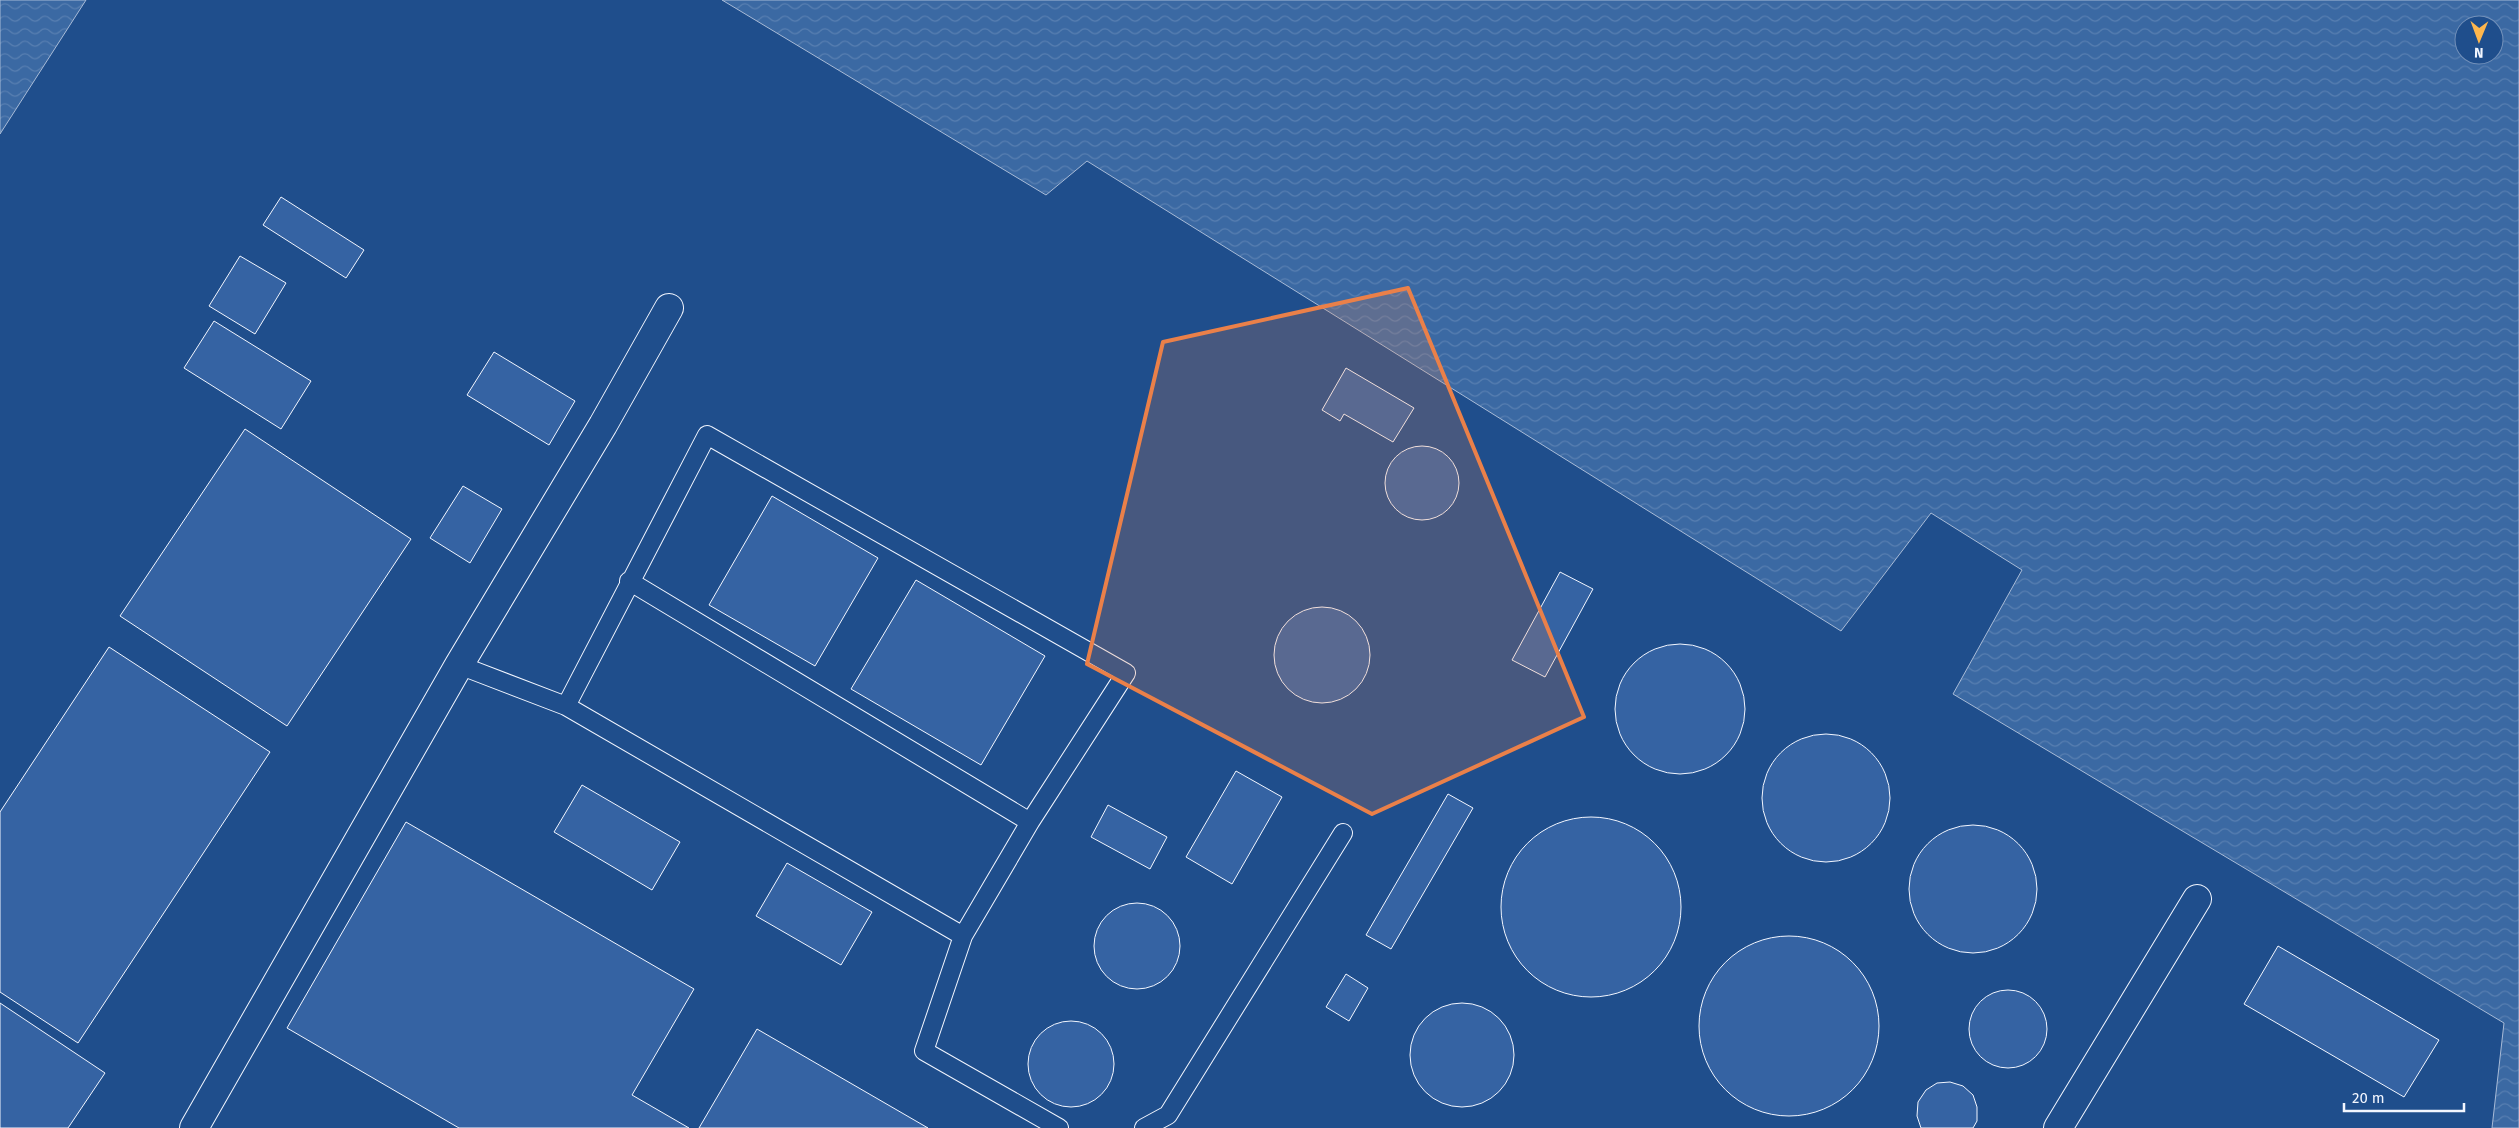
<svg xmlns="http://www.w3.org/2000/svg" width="2519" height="1128" viewBox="0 0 2519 1128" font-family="'Fira Sans',sans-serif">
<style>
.water{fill:url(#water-waves);stroke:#a8bbd7;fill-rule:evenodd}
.building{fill:#3563a3;stroke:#f2f6ff}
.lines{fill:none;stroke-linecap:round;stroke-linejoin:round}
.service-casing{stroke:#f2f6ff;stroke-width:20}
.minor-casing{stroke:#f2f6ff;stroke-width:30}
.service{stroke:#1f4e8c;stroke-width:18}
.minor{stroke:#1f4e8c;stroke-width:28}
.marked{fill:#ea8049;fill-opacity:0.2;stroke:#ea8049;stroke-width:4;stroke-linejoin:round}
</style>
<defs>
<pattern id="water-waves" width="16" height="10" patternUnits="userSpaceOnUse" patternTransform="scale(1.25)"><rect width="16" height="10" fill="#3b69a3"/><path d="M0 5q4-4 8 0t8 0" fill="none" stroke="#587fb1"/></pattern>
</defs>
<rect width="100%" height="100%" fill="#1f4e8c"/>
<path class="water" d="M0,0h86l-86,134z
M722,0h1797v1128h-27l12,-105 -551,-329 69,-124 -91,-57 -90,118 -754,-470 -41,34zM2464,25h30v30h-30z"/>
<path class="building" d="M281,197l83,53 -18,28 -83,-53z
M240,256l46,27 -31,51 -46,-28z
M214,321l97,60 -30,48 -97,-61z
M494,352l81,49 -26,44 -82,-50z
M1346,368l68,40 -21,34 -49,-28 -4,7 -18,-11z
M245,429l166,110 -124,187 -167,-110z
M1385 483a37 37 0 1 1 74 0a37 37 0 1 1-74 0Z
M463,486l39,23 -32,54 -40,-25z
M772,496l106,62 -63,108 -106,-61z
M1560,572l33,17 -48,88 -33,-17z
M916,580l129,76 -64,109 -130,-76z
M1274 655a48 48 0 1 1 96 0a48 48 0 1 1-96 0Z
M1615 709a65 65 0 1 1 130 0a65 65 0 1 1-130 0Z
M109,647l161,105 -192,291 -78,-51v-180z
M1762 798a64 64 0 1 1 128 0a64 64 0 1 1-128 0Z
M1236,771l46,26 -50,87 -46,-27z
M582,785l98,57 -28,48 -98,-58z
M1448,794l25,14 -82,141 -25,-14z
M1108,805l59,32 -17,32 -59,-32z
M1501 907a90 90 0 1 1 180 0a90 90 0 1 1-180 0Z
M406,822l288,167 -62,106 57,33h-230l-172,-100z
M1909 889a64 64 0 1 1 128 0a64 64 0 1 1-128 0Z
M787,863l85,49 -31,53 -85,-49z
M1094 946a43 43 0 1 1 86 0a43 43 0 1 1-86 0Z
M1699 1026a90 90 0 1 1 180 0a90 90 0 1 1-180 0Z
M2278,946l161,94 -35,57 -160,-93z
M1346,974l22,14 -19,33 -23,-14z
M1969 1029a39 39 0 1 1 78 0a39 39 0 1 1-78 0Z
M0,1003l105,70 -37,55h-68z
M1410 1055a52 52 0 1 1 104 0a52 52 0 1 1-104 0Z
M1028 1064a43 43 0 1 1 86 0a43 43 0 1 1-86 0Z
M757,1029l171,99h-229z
M1950,1082l13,4 10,9 4,12v14l-4,7h-52l-4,-12 1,-14 8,-12 11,-7z"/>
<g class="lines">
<defs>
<path id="service" d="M629,581l401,241
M459,665l107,41 397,230
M566,706l141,-271 419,238 -96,149 -67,114 -39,115 135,77
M1144,1128l24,-13 175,-282"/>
<path id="minor" d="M194,1128l265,-463 144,-240 66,-117
M2058,1128l139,-229"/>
</defs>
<use href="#service" class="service-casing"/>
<use href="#minor" class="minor-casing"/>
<use href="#service" class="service"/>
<use href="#minor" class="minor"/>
</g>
<path class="marked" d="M1408,288l176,429 -212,97 -285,-150 76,-322z"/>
<g transform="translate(2479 40) rotate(181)"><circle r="24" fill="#1f4e8c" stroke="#7391ba"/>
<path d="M0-4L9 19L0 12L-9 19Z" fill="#ffb74d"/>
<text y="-8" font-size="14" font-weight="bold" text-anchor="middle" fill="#f2f6ff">N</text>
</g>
<path d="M2344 1103v8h120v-8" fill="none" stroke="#f2f6ff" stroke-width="2.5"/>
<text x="2352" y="1103" font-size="15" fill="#f2f6ff" stroke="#1f4e8c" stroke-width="4" paint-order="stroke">20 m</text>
</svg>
